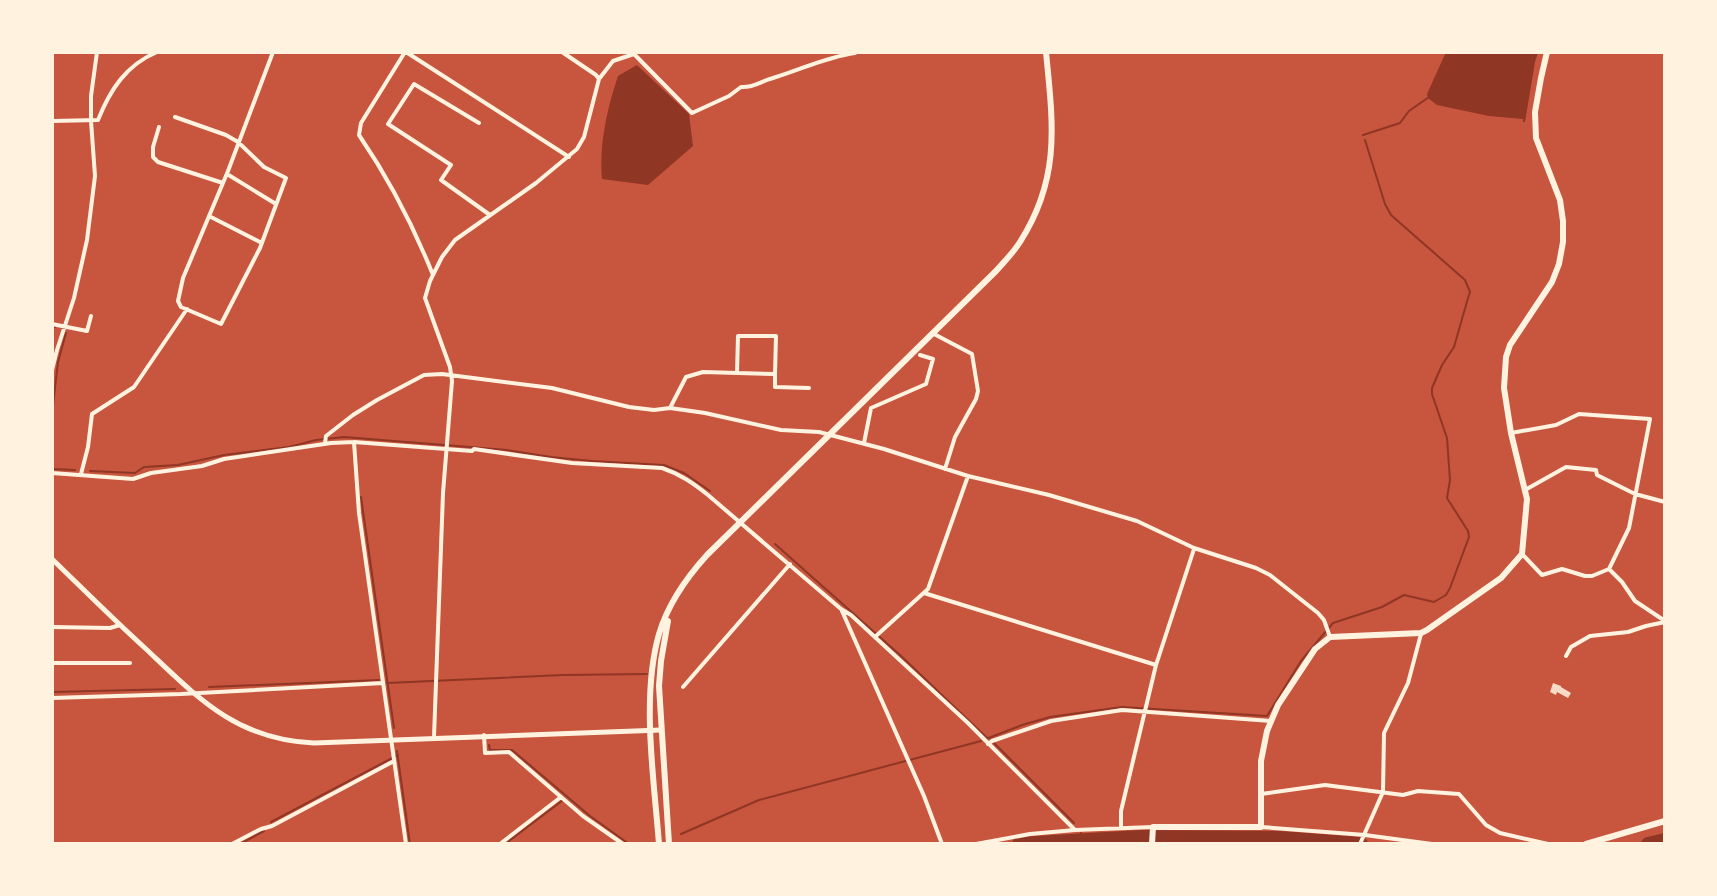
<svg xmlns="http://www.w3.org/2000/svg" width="1717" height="896" viewBox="0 0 1717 896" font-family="Bitter,serif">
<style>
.water{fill:#8f3625}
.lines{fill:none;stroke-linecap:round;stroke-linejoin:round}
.stream{stroke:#8f3625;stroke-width:2}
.river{stroke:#8f3625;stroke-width:14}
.building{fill:#f7dbc8}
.minor{stroke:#fff3e0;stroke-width:4}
.tertiary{stroke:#fff3e0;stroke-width:5}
.primary{stroke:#fff3e0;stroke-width:6}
</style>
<rect width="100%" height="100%" fill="#c8553d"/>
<path class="water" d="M1446,52h92l-3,10 -10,60h-2v-3l-34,-3 -52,-11 -9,-7 -1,-4z
M637,65l52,49 4,32 -45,39 -46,-6c-3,-35 5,-70 16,-103z"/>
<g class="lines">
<path class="stream" d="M1363,135l37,-12 9,-12 20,-14
M52,327h3
M52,414l6,-52 8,-29
M52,469l23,1
M90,471l45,2 9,-6 34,-2 46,-10 65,-8 27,-7 28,-3 163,13 44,7 41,4 72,4 20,8 26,18
M361,497l33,231
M775,544l125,111 87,83
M387,683l176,-8 84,-1
M209,687l170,-7
M52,692l123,-3
M986,739l36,-14 28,-8 72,-10 145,9 34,-55 32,-38 49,-16 22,-12 30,7 12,-7 4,-7 19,-51 -1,-6 -21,-33 3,-18 -3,-42 -15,-44v-6l10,-23 12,-18 14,-49 2,-6 -5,-12 -74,-65 -6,-11 -20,-64
M993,742l81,81
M489,745l1,5h22l78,66 39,28
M397,751l13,93
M271,822l127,-67
M681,834l78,-34 222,-59
M1081,839v-6
M240,844l24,-13
M505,844l58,-44"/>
<path class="river" d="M1019,844l122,-7 139,1 81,6
M1648,844l17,-4"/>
</g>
<path class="building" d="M1553,683l8,3v1l10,6 -3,5 -11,-6 -1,3 -6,-3z"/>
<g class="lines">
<path class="minor" d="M405,52l-44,71 -2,12c30,44 54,90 74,140
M406,52l163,105
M562,52l34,23 3,4
M175,117l51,18 12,7 26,25 22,11 -26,70 -39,76 -40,-17 -3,-6 5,-23 45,-107 45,-119
M52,121l46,-1c12,-30 28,-55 59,-68
M479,123l-65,-39 -26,40 63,41 -10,15 49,35
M159,127l-6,20v10l5,5 65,21
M227,174l49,30
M209,216l53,27
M52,324l35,7 4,-15
M934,334l38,20 6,37 -2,8 -21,38 -10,32
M52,370l5,-20 17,-52 13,-58 8,-64 -4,-55v-25l6,-44
M737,373l1,-37h38l-1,38
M670,408l16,-31 17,-5 72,2v13l34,1
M1511,433l45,-8 23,-11 71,5 -21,109 -20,41 -17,7h-7l-23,-7 -20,6 -19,-20
M354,442l5,71 47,331
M325,443l1,-7 27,-21 24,-15 47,-25 18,-1 110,14 77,19 25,3 16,-2 35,5 76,17 38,2 65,17 84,27 81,19 88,26 57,27 62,20 14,7 48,38 6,7 6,17
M864,443l7,-35 55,-24 7,-25 -13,-4
M52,473l81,6 18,-6 51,-7 22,-7 107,-16 23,-1 118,9 2,-2 98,14 90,5c18,6 31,15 46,27l133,114 10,6 117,108 107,107
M81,474l7,-27 4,-33 42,-27 53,-78
M1525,490l41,-23 30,3 1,5 38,19 30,8
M1609,569l13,13 13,19 30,20
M924,593l232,72
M842,611l82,185 18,48
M52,627l58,1 10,-3
M876,636l52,-47 40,-113
M1566,656l5,-9 19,-11 38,-4 18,-6 19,-4
M52,663h78
M683,687l107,-123
M52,698l129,-4 202,-11
M484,735l1,18 24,-1 74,64 40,28
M434,737l9,-244 9,-112 -2,-14 -25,-69 5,-17 12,-24 13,-17 81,-57 41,-34 7,-12 15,-58 14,-18 21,-7 58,59 37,-17 12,-9c13,1 20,-6 32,-9 27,-8 53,-21 82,-25
M988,744l4,-3 59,-20 71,-11 149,11
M1261,794l64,-9 78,10 15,-4 41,3 27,31 14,8 48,11
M1261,827l104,8 67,9
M1121,828v-17l35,-146 38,-116
M232,844l29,-15 11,-3 122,-65
M500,844l61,-47
M976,844l54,-10 45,-4 78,-3
M1360,844l23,-52 1,-59 24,-50 13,-49"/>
<path class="tertiary" d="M52,559c31,30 62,61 94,90 52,49 91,91 168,94l347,-13"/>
<path class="primary" d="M668,621l-7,40 -2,25 10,158
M659,844c-5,-65 -18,-147 0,-210 9,-30 28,-57 48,-79l289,-284c8,-9 17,-18 24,-29 41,-64 33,-118 26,-190
M1152,844l1,-17h108v-66l6,-30 11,-26 37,-56 15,-12 91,-4 6,-3 74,-52 21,-24 5,-55 -16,-66 -7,-45 2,-31 4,-12 42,-63 7,-18 4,-22v-21l-3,-21 -24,-62 -1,-26 6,-34 6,-26
M1586,844l79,-23"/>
</g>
<rect width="1717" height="896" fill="none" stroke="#fff3e0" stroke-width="108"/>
</svg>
